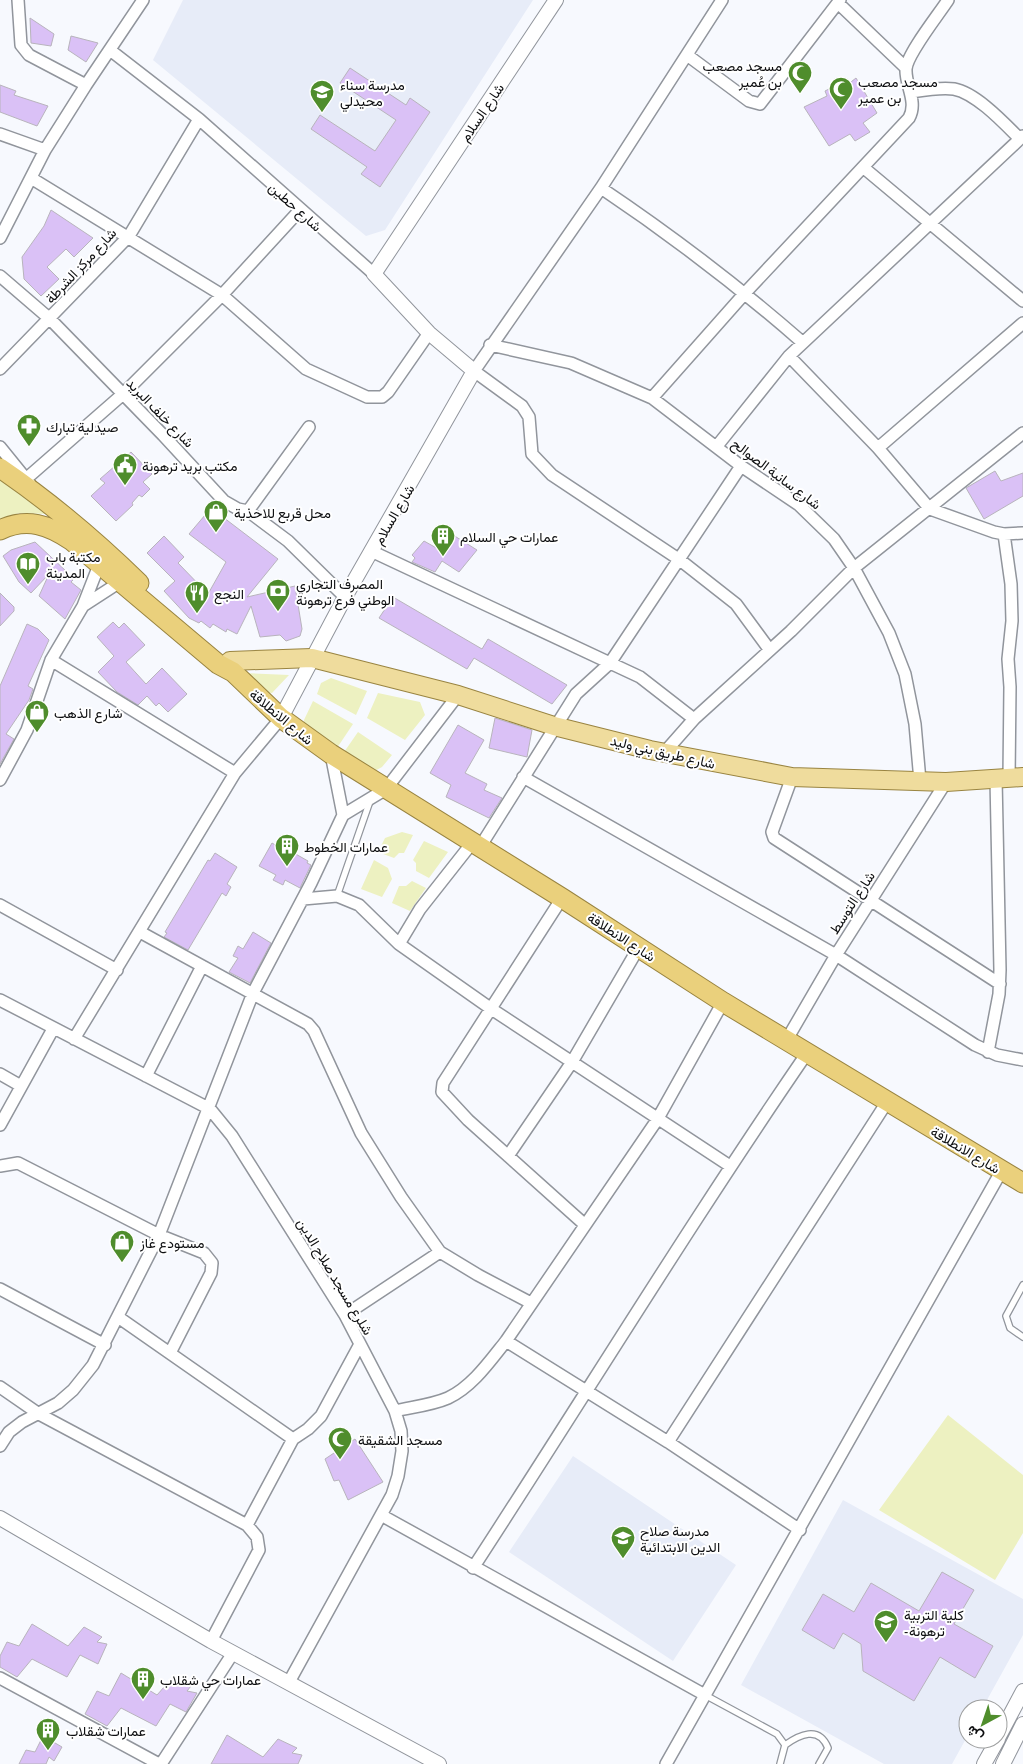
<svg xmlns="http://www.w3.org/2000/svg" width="1023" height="1764" viewBox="0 0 1023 1764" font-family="Literata,Vazirmatn,serif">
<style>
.built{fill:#e7ecf8}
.green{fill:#edf1c1}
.building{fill:#dac1f6;stroke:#b8b4bc}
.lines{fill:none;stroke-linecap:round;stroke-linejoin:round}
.service-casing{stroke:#91959c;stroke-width:8}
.minor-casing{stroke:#91959c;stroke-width:14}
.tertiary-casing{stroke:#91959c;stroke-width:16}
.primary-casing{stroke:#998441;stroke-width:20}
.trunk-casing{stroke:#998441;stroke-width:21}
.service{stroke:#fff;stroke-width:5.5}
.minor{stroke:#fff;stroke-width:11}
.tertiary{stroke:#fff;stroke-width:14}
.primary{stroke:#efdc9d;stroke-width:18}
.trunk{stroke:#ead07c;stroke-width:19}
.labels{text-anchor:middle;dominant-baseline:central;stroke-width:4;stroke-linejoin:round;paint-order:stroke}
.poi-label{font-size:14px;fill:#0d0e10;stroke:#fff;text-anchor:start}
.street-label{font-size:14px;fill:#0d0e10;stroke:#fff}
</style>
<rect width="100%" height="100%" fill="#f7f9fe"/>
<path class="built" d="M183,0h350l-148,230 -19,6 -213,-176z
M573,1456l163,109 -63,96 -164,-109z
M843,1500l180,99v36l-41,74h-14v26l-16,29h-68l-143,-79z"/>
<path class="green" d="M0,478l47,36 -28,-1 -19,6z
M245,673l44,2 -17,18 -9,-1z
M331,678l36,13 -11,24 -39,-21 4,-11z
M378,693l42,9 5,13 -20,25 -38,-22z
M313,701l40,23 -18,27 -31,-26v-5z
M358,732l34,23 -10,12 -11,6 -29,-18z
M402,832l11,3 -9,18h-5l-5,5 -16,-6 7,-14z
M424,841l24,11 -19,26 -13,-7v-8l-3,-3z
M374,860l14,8 4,11 -10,18 -21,-8z
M412,881l14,7 -16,23 -18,-8 7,-17h7z
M948,1415l75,60v58l-28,47 -116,-70z"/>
<path class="building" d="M30,18l24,16 -3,12 -20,-3z
M71,36l27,7 -12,19 -18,-12z
M350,68l56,37 4,-7 20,14 -50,75 -19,-13 6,-7 -56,-38 9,-14 55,36 21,-31 -56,-37z
M856,78l21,35 -14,10 7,9 -15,9 -5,-7 -21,12 -25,-39 23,-11 -2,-5 14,-7 3,5z
M0,85l16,6 -2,4 34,11 -11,20 -37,-14z
M51,210l42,28 -19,19 -8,-8 -19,18 12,12 -18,17 -17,-17 -2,-22 22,-31z
M131,452l21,22 -9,8 7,7 -8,8 -3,-2 -7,8 1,2 -17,16 -25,-25 14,-13 -5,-4z
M995,471l6,10 22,-8v23l-39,23 -18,-31z
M211,508l67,51 -31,38 48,-11 7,43 -2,7 -14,5 -6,-6 -20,2 -9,-31 -14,28 -10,-5 -1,3 -13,-8 -3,4 -9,-7 -2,2 -10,-5 -25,-27 11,-10 -28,-28 17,-17 20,21 -6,6 30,31 18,-32 -37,-28z
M453,535l24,15 -18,22 -17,-11 -7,11 -23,-10 3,-4 -3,-3 12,-14 16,9z
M35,542l32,30 -2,2 8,6 -2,2 10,8 -16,29 -26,-23 10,-22 -18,19 -12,-11 -16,-26 8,-6z
M0,593l14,14v4l-14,15z
M393,597l89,52 6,-10 79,46 -15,19 -78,-46 -7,11 -88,-51z
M113,622l6,6 5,-5 21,22 -19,17 20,22 16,-16 25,26 -19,18 -9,-9 -3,3 -9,-10 -9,9 -21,-13 -19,-20 16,-16 -17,-19z
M27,624l11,5 11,11 -21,46 5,3 -4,11 -23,34 8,5 -14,25v-78z
M495,718l37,12 -5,27 -38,-9z
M458,725l26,15 -19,33 22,11 -3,6 18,8 -13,20 -43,-21 5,-12 -21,-12z
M272,843l5,3 1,-2 30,17 -1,2 4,2 -11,23 -15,-8 -2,5 -10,-5 3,-5 -17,-9z
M215,853l22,14 -10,17 4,3 -5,9 -4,-3 -34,57 -24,-13 3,-4 -2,-1 43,-72 2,1z
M253,932l18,11 -21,40 -21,-11 9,-14 -5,-2 5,-10 5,3z
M355,1439l28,43 -35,18 -9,-20 -5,1 -9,-22z
M942,1572l32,18 -20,34 39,22 -18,32 -35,-21 -26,44 -51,-30 -2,-27 -18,-11 -9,16 -32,-19 21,-36 31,18 17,-29 48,28z
M32,1624l36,22 16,-19 18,10 -5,5 10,2 -9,20 -18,-9 -13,22 -35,-18 -15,18 -17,-10v-11l7,-14 12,4z
M121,1673l36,22 16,-18 18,9 -4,5 10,2 -11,19 -16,-8 -14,22 -35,-18 -14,18 -22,-12 12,-23 12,5z
M227,1735l36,22 15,-18 19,9 -5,5 10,2 -4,9h-87z
M43,1736l19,11 -8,14 -5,-4 -3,7h-27l7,-14 9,2z"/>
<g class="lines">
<defs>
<path id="service" d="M337,896l33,-95
M1023,1285l-17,31 4,12 13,9
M705,1695l72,39 8,11 -5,19
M785,1745c14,-10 34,-20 43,3l-9,16"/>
<path id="minor" d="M18,0l3,45 8,10 57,30
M722,0l-121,188 -127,183 48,35 7,11 3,37 20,21 128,85 56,44 33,45
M838,3l68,65
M110,50l89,69 175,155
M687,55l62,46 11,3 80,-104
M911,92c13,-2 30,-5 43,-3 22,4 50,34 66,50
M0,134l45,16
M864,168l159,133
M31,178l191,117 84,74 61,28h15l6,-5 41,-59
M601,188c70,47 137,98 201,154
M0,238l45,-88 41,-65 57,-85
M0,276l50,43 113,116 61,66 14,8 10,2 40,30 57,56
M490,345l81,18 81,35 89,68 58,39 35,34 20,29 35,65 16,41 10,50 5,57
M789,356l89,92 52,61 64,23 10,2 19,-1
M0,369l129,-133 70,-117
M652,398l93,-105 164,-175c9,-16 -4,-33 -3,-49 1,-15 33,-55 42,-69
M717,446l72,-90 234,-220
M0,447l30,37
M878,448l145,-125
M27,478l96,-84 99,-99 78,-85
M248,511l61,-84
M1004,534l7,50 1,37 -4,38 2,28 -1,91
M371,551l239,112 131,-197
M83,606l37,-24
M51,660l184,113
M694,719l97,-88 63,-63 169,-135
M331,754l12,61
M523,777l313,178 139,90 22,10 26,5
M792,777l-20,55 2,6 226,146
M0,780l27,-50 24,-70 32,-54 16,-41
M472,843l-52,66 -21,35 91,64 240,158
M480,847l96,-153 34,-31 30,14 54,42 -30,34
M562,898l-119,185 -1,9 26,28 116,104
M303,899l34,-3 22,9 40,39
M0,905l117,65
M140,932l168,92 6,7 47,102 40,64 39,55 38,23 53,28
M0,1000l210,109 22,27 113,179 50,96 6,20 1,20 -4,25 -6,19 -103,187
M74,1039l161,-266 46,-55
M786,1041l50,-86 110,-173
M988,1052l11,-58 1,-24 -4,-191
M0,1074l21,12
M146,1076l56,-110
M0,1125l53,-96
M508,1156l64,-94 67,-115
M0,1166l18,-3 141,72 45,18 8,10 -1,10 -41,80
M0,1289l105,56
M345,1315l95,-63
M118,1317l175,122
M506,1341l162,101 132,88
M0,1387l39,27 208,111 10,12 2,13 -48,91
M395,1411c17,-4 37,-6 53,-13 24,-11 42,-37 58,-57l151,-221 66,-118
M668,1442l219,-340
M0,1446l9,-14 13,-10 36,-19 15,-13 20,-25 66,-130 94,-242 58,-110 32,-68 43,-26 72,-94
M381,1515l324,180
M247,1525l46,-86 15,-10 13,-13 39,-72
M473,1568c112,-172 218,-346 334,-515
M0,1678l159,86
M161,1764l72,-111
M666,1764l336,-594"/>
<path id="tertiary" d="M281,718l64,-121 129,-226 -45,-38 -55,-59 182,-274
M0,1518l211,123 228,123
M998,1738l25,-47
M984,1764l14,-25
M1003,1764l20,-40"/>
<path id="primary" d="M230,661l82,-3 146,37 96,31 96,24 142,27 154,5 77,-5"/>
<path id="trunk" d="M0,468c50,34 96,73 139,115
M0,530c27,-13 49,-5 72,11l146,123 15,8 48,46 50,36 231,144 161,104 300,181"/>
</defs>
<use href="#service" class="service-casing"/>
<use href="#minor" class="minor-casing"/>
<use href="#tertiary" class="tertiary-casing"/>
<use href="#primary" class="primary-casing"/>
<use href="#trunk" class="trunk-casing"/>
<use href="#service" class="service"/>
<use href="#minor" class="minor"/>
<use href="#tertiary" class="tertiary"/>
<use href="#primary" class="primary"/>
<use href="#trunk" class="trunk"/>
</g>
<defs>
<symbol id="mosque-pin" viewBox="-11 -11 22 30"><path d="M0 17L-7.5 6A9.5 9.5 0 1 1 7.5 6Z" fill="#4f8d2c" stroke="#fff"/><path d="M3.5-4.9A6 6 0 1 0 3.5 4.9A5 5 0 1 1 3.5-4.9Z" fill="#fff"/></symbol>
<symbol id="school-pin" viewBox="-11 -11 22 30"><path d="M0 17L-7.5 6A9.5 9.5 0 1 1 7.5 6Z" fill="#4f8d2c" stroke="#fff"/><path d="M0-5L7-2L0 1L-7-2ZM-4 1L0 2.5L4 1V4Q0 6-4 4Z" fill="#fff"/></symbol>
<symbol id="pharmacy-pin" viewBox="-11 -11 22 30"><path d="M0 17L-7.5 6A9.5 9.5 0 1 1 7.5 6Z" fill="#4f8d2c" stroke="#fff"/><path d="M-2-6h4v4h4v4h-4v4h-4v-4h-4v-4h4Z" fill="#fff"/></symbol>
<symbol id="civic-pin" viewBox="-11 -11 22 30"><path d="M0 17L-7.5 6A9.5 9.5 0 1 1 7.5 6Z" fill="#4f8d2c" stroke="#fff"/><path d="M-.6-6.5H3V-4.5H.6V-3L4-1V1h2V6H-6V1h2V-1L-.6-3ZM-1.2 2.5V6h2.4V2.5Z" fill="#fff"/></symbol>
<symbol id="shop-pin" viewBox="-11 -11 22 30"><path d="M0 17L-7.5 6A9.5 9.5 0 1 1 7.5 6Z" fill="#4f8d2c" stroke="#fff"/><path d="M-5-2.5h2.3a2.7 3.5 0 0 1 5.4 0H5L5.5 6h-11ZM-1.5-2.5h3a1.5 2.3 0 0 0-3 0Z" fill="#fff"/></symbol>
<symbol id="building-pin" viewBox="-11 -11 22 30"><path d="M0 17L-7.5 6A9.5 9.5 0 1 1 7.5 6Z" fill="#4f8d2c" stroke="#fff"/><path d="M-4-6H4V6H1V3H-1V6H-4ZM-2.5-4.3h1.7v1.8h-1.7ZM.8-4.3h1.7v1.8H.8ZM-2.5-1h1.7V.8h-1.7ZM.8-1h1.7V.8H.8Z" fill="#fff"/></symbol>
<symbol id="library-pin" viewBox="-11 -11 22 30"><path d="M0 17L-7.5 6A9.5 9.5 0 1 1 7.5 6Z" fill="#4f8d2c" stroke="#fff"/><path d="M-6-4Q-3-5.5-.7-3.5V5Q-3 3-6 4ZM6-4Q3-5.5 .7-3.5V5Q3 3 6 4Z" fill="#fff"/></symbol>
<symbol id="bank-pin" viewBox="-11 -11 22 30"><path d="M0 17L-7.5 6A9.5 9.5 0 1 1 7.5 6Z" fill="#4f8d2c" stroke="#fff"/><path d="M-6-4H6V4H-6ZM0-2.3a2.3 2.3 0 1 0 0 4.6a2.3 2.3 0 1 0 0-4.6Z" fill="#fff"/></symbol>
<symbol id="restaurant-pin" viewBox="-11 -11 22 30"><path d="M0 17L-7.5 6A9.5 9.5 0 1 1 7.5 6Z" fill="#4f8d2c" stroke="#fff"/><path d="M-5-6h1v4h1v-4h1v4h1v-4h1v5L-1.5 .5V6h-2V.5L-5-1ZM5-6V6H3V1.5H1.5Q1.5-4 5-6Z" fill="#fff"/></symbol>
<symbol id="university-pin" viewBox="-11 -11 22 30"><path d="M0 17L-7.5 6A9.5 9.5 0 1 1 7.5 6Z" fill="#4f8d2c" stroke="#fff"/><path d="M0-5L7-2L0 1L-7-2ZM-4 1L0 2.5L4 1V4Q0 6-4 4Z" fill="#fff"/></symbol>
</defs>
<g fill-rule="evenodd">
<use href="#mosque-pin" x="786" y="59" width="28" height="38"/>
<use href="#mosque-pin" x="827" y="75" width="28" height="38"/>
<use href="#school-pin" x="308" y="78" width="28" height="38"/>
<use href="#pharmacy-pin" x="15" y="412" width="28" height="38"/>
<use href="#civic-pin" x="111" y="451" width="28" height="38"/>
<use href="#shop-pin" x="202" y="498" width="28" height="38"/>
<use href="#building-pin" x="429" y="522" width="28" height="38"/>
<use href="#library-pin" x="14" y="550" width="28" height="38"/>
<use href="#bank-pin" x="264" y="577" width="28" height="38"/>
<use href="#restaurant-pin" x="183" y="579" width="28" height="38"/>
<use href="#shop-pin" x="23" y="698" width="28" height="38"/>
<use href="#building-pin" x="273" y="832" width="28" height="38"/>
<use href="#shop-pin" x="108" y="1228" width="28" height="38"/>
<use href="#mosque-pin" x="326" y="1425" width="28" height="38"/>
<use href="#school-pin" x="609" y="1524" width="28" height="38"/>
<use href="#university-pin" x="872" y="1608" width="28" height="38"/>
<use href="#building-pin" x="129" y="1665" width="28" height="38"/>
<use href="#building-pin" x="34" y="1716" width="28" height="38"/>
</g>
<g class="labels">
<g class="poi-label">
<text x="782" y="65" text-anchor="end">مسجد مصعب<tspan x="782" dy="16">بن عُمير</tspan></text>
<text x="858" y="81">مسجد مصعب<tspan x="858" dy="16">بن عمير</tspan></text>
<text x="340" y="84">مدرسة سناء<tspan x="340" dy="16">محيدلي</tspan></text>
<text x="46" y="426">صيدلية تبارك</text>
<text x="142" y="465">مكتب بريد ترهونة</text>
<text x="234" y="512">محل قربع للاحذية</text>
<text x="460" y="536">عمارات حي السلام</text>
<text x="46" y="556">مكتبة باب<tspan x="46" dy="16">المدينة</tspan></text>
<text x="296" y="583">المصرف التجاري<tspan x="296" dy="16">الوطني فرع ترهونة</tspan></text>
<text x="214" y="593">النجع</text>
<text x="54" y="712">شارع الذهب</text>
<text x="304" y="846">عمارات الخطوط</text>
<text x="140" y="1242">مستودع غاز</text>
<text x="358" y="1439">مسجد الشقيقة</text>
<text x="640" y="1530">مدرسة صلاح<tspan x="640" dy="16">الدين الابتدائية</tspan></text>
<text x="904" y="1614">كلية التربية<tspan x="904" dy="16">-ترهونة</tspan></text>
<text x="160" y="1679">عمارات حي شقلاب</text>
<text x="66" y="1730">عمارات شقلاب</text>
</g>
<g class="street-label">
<text transform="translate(481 112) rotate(-56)">شارع السلام</text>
<text transform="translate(296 206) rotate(42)">شارع حطين</text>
<text transform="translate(80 265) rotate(-47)">شارع مركز الشرطة</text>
<text transform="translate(161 412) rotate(46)">شارع خلف البريد</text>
<text transform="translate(777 473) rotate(37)">شارع سانية الصوالح</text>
<text transform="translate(393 514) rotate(-60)">شارع السلام</text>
<text transform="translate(282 716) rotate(40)">شارع الانطلاقة</text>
<text transform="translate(663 751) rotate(13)">شارع طريق بني وليد</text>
<text transform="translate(851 902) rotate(-57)">شارع التوسط</text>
<text transform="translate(622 936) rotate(33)">شارع الانطلاقة</text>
<text transform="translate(966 1149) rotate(31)">شارع الانطلاقة</text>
<text transform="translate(336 1276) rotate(59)">شلرع مسجد صلاح الدين</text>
</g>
</g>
<g transform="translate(983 1724) rotate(220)"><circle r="24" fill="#ffffff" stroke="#9e9f9f"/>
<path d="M0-4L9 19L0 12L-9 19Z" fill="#4f8d2c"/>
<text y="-8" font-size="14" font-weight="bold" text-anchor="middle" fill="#0d0e10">ش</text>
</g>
</svg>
